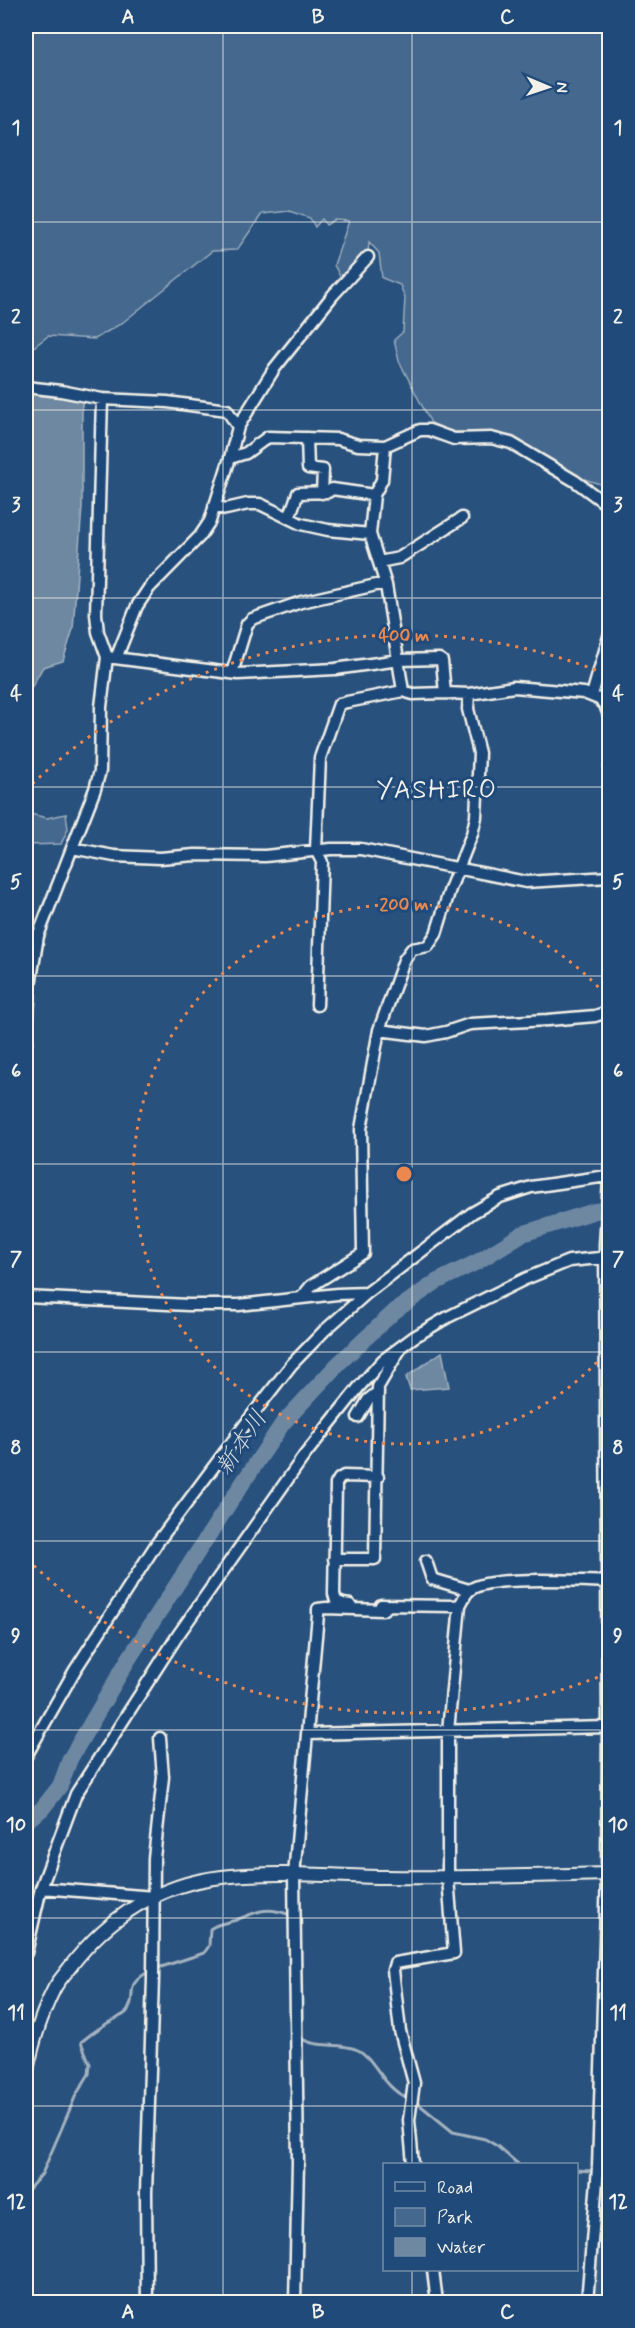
<svg xmlns="http://www.w3.org/2000/svg" width="635" height="2328" viewBox="0 0 635 2328" font-family="Mynerve,'Klee One',sans-serif">
<style>
.built{fill:#375d86}
.green{fill:#45688e;stroke:#9cacbb;stroke-width:1.5}
.water{fill:#6e88a2;stroke:#a4b2be;stroke-width:1.5}
.lines{fill:none;stroke-linecap:round;stroke-linejoin:round}
.stream{stroke:#a4b2be;stroke-width:3}
.river{stroke:#6e88a2;stroke-width:16}
.minor-casing{stroke:#f4f1e8;stroke-width:15}
.tertiary-casing{stroke:#f4f1e8;stroke-width:16}
.minor{stroke:#1f4a7a;stroke-width:10}
.tertiary{stroke:#1f4a7a;stroke-width:12}
.grid{fill:none;stroke:#f4f1e8;stroke-width:1.5;stroke-opacity:0.55}
.ring{fill:none;stroke:#ec874e;stroke-width:3;stroke-dasharray:3 6}
.labels{text-anchor:middle;dominant-baseline:central;stroke-width:6;stroke-linejoin:round;paint-order:stroke}
.water-label{font-size:24px;font-style:italic;fill:#d9dcda;stroke:#1f4a7a}
.quarter-label{font-size:26px;letter-spacing:1.5px;fill:#f4f1e8;stroke:#1f4a7a}
.centre{fill:#ec874e;stroke:#1f4a7a;stroke-width:3}
.ring-label{font-size:18px;text-anchor:middle;font-weight:bold;fill:#ec874e;stroke:#1f4a7a;stroke-width:6;stroke-linejoin:round;paint-order:stroke}
.neatline{fill:none;stroke:#f4f1e8;stroke-width:2}
.grid-label{font-size:20px;text-anchor:middle;font-weight:bold;fill:#f4f1e8}
</style>
<rect width="100%" height="100%" fill="#28517e"/>
<filter id="ink" filterUnits="userSpaceOnUse"><feTurbulence type="fractalNoise" baseFrequency=".0167" numOctaves="2"/><feDisplacementMap in="SourceGraphic" scale="12" xChannelSelector="R" yChannelSelector="G"/><feConvolveMatrix kernelMatrix="1 2 1 2 8 2 1 2 1" color-interpolation-filters="sRGB"/></filter>
<g filter="url(#ink)">
<path class="built" d="M599,2240l10,1v61h-16z"/>
<path class="green" d="M26,26h583v461l-31,-10 -29,-19 -47,-24 -49,-2 -22,-9 -32,-62 -5,-21 9,-8 2,-34 -5,-13 -18,-7 -3,-25 -10,-11 -1,11 -25,29 -9,-17 15,-44 -15,-1 -8,5 -4,-6 -7,8 -5,-9 -21,-7 -27,3 -25,36 -25,1 -90,72 -27,16 -47,-3 -22,17z
M26,813l21,5 19,-4 2,15 -7,15 -35,1z"/>
<path class="water" d="M26,391l56,10v106l-9,122 -10,32 -20,6 -17,30z
M442,1352l7,35 -39,3 -4,-13z"/>
<g class="lines">
<path class="stream" d="M155,1969l49,-16 5,-7 1,-17c8,-6 17,-6 26,-9 22,-9 31,-14 54,-5
M299,2037c18,13 40,4 59,13 17,8 23,36 49,48
M415,2101l38,31 32,7 12,7 21,18
M576,2170l16,1
M605,2172h5
M26,2192l16,-18 34,-79 13,-21 1,-10 -9,-22c12,-10 22,-17 36,-24 4,-2 9,-4 11,-8 10,-17 -6,-24 22,-39"/>
<path class="river" d="M26,1821l16,-12 18,-23 10,-27 58,-99 104,-161 51,-76 55,-59 57,-53 41,-29 41,-20 45,-28 73,-23 15,-1"/>
<defs>
<path id="minor" d="M26,387l35,4 41,8 65,3 60,8 11,17 -8,31 -20,63 -10,15 -51,52 -12,18 -20,50
M238,427l36,-58 59,-74 35,-38
M307,438l1,30 15,2 -1,23
M385,446l-3,34 -8,15 -4,39 16,51 17,106
M230,458l16,-5 22,-16 70,2 20,6 27,1 35,-16h9l25,9 37,-1 20,5 64,38 35,26
M214,506l12,3 22,-5h12l41,20 27,6 42,4
M289,518l9,-25 30,-1 4,-3 42,6
M379,562l20,-4 63,-40
M107,657l131,17 97,-5 64,-9 40,-1 3,2 3,32 24,1 45,-7 70,6 15,6 6,6 5,13
M232,673l15,-49 5,-5 49,-17 84,-19
M592,695l18,-62
M610,766v24
M72,848l42,8 46,2 35,-3 70,1 66,-7h30l165,33 84,-5
M317,1005l5,-143 -6,-12 4,-92 19,-54 8,-2 56,-11 10,3 32,-1
M379,1030l47,6 20,-4 24,-8 78,-4 47,-4 15,-5
M26,1043l4,-58 8,-49 57,-147 5,-18 1,-64 6,-50 -9,-25 -2,-18 6,-215
M26,1297l162,8h51l98,-11 30,-1
M302,1297l9,-11 52,-33 -2,-124 18,-99 25,-70 8,-11 16,-3 8,-12 14,-45 22,-55 4,-17 3,-64 -11,-44 1,-15
M358,1417l10,-17 10,-8
M334,1559h41l3,-172 21,-36
M426,1561l6,18 37,11
M350,1605l-7,-1 -7,-3 -2,-7 2,-110 3,-5 5,-3 34,1
M381,1605l73,1 6,-1c3,-4 5,-12 10,-15 18,-15 112,-9 138,-8
M308,1734l300,-7
M26,1756l49,-86 82,-127 96,-129 39,-50 32,-33 43,-38 105,-80 28,-16 31,-10 76,-11
M41,1888l113,9
M26,1953l15,-65 35,-94 102,-159 126,-179 55,-69 24,-27 31,-23 34,-20 77,-38 44,-18 41,-4
M413,2164l-4,-44 5,-37 -14,-52 -7,-61 2,-7 59,-10 -6,-75v-147l12,-126
M433,2270l4,32
M147,2302l-1,-109 7,-214 1,-121 9,-81 -3,-39
M295,2302l3,-140 -4,-287 24,-260v-6l8,-1 56,2 6,-4
M587,2302l11,-134 9,-294 1,-147 -3,-482 5,-82"/>
<path id="tertiary" d="M26,2075c6,-29 14,-59 28,-86 4,-8 11,-15 16,-22 38,-50 89,-83 152,-90 54,-6 110,-1 164,0 75,1 149,-1 224,-3"/>
</defs>
<use href="#minor" class="minor-casing"/>
<use href="#tertiary" class="tertiary-casing"/>
<use href="#minor" class="minor"/>
<use href="#tertiary" class="tertiary"/>
</g>
</g>
<path class="grid" d="M223,26v2276M412,26v2138M26,222h584M26,410h584M26,598h584M26,787h584M26,976h584M26,1164h584M26,1352h584M26,1541h584M26,1730h584M26,1918h584M26,2106h584M412,2270v32"/>
<g class="ring">
<path d="M609 1349A270 270 0 1 1 609 999"/>
<path d="M606 1674A539 539 0 0 1 26 1558M26 790A539 539 0 0 1 606 674"/>
</g>
<g class="labels">
<g class="water-label">
<text transform="translate(242 1443) rotate(-56)">新本川</text>
</g>
<g class="quarter-label">
<text x="437" y="791">YASHIRO</text>
</g>
</g>
<circle cx="404" cy="1174" r="9" class="centre"/>
<g class="ring-label">
<text x="404" y="641">400 m</text>
<text x="404" y="910">200 m</text>
</g>
<rect width="635" height="2328" fill="none" stroke="#1f4a7a" stroke-width="66"/>
<rect x="383" y="2163" width="195" height="108" fill="#1f4a7a" stroke="#748da6" stroke-width="1.5"/>
<rect x="395" y="2182" width="30" height="9" fill="#1f4a7a" stroke="#748da6" stroke-width="1.5"/>
<text x="437" y="2193" font-size="18" fill="#f4f1e8">Road</text>
<rect x="395" y="2208" width="30" height="18" fill="#45688e" stroke="#748da6" stroke-width="1.5"/>
<text x="437" y="2223" font-size="18" fill="#f4f1e8">Park</text>
<rect x="395" y="2238" width="30" height="18" fill="#6e88a2" stroke="#748da6" stroke-width="1.5"/>
<text x="437" y="2253" font-size="18" fill="#f4f1e8">Water</text>
<g transform="translate(548 87) rotate(92)" stroke="#1f4a7a" stroke-width="4.5" paint-order="stroke">
<path d="M0-4.5L10 22L0 15L-10 22Z" fill="#f4f1e8"/>
<text y="-9" font-size="16" font-weight="bold" text-anchor="middle" fill="#f4f1e8">N</text>
</g>
<rect x="33" y="33" width="569" height="2262" class="neatline"/>
<g class="grid-label">
<text x="128" y="23">A</text>
<text x="318" y="23">B</text>
<text x="507" y="23">C</text>
<text x="16" y="134">1</text>
<text x="618" y="134">1</text>
<text x="16" y="323">2</text>
<text x="618" y="323">2</text>
<text x="16" y="511">3</text>
<text x="618" y="511">3</text>
<text x="16" y="700">4</text>
<text x="618" y="700">4</text>
<text x="16" y="888">5</text>
<text x="618" y="888">5</text>
<text x="16" y="1077">6</text>
<text x="618" y="1077">6</text>
<text x="16" y="1265">7</text>
<text x="618" y="1265">7</text>
<text x="16" y="1454">8</text>
<text x="618" y="1454">8</text>
<text x="16" y="1642">9</text>
<text x="618" y="1642">9</text>
<text x="16" y="1831">10</text>
<text x="618" y="1831">10</text>
<text x="16" y="2019">11</text>
<text x="618" y="2019">11</text>
<text x="16" y="2208">12</text>
<text x="618" y="2208">12</text>
<text x="128" y="2318">A</text>
<text x="318" y="2318">B</text>
<text x="507" y="2318">C</text>
</g>
</svg>
